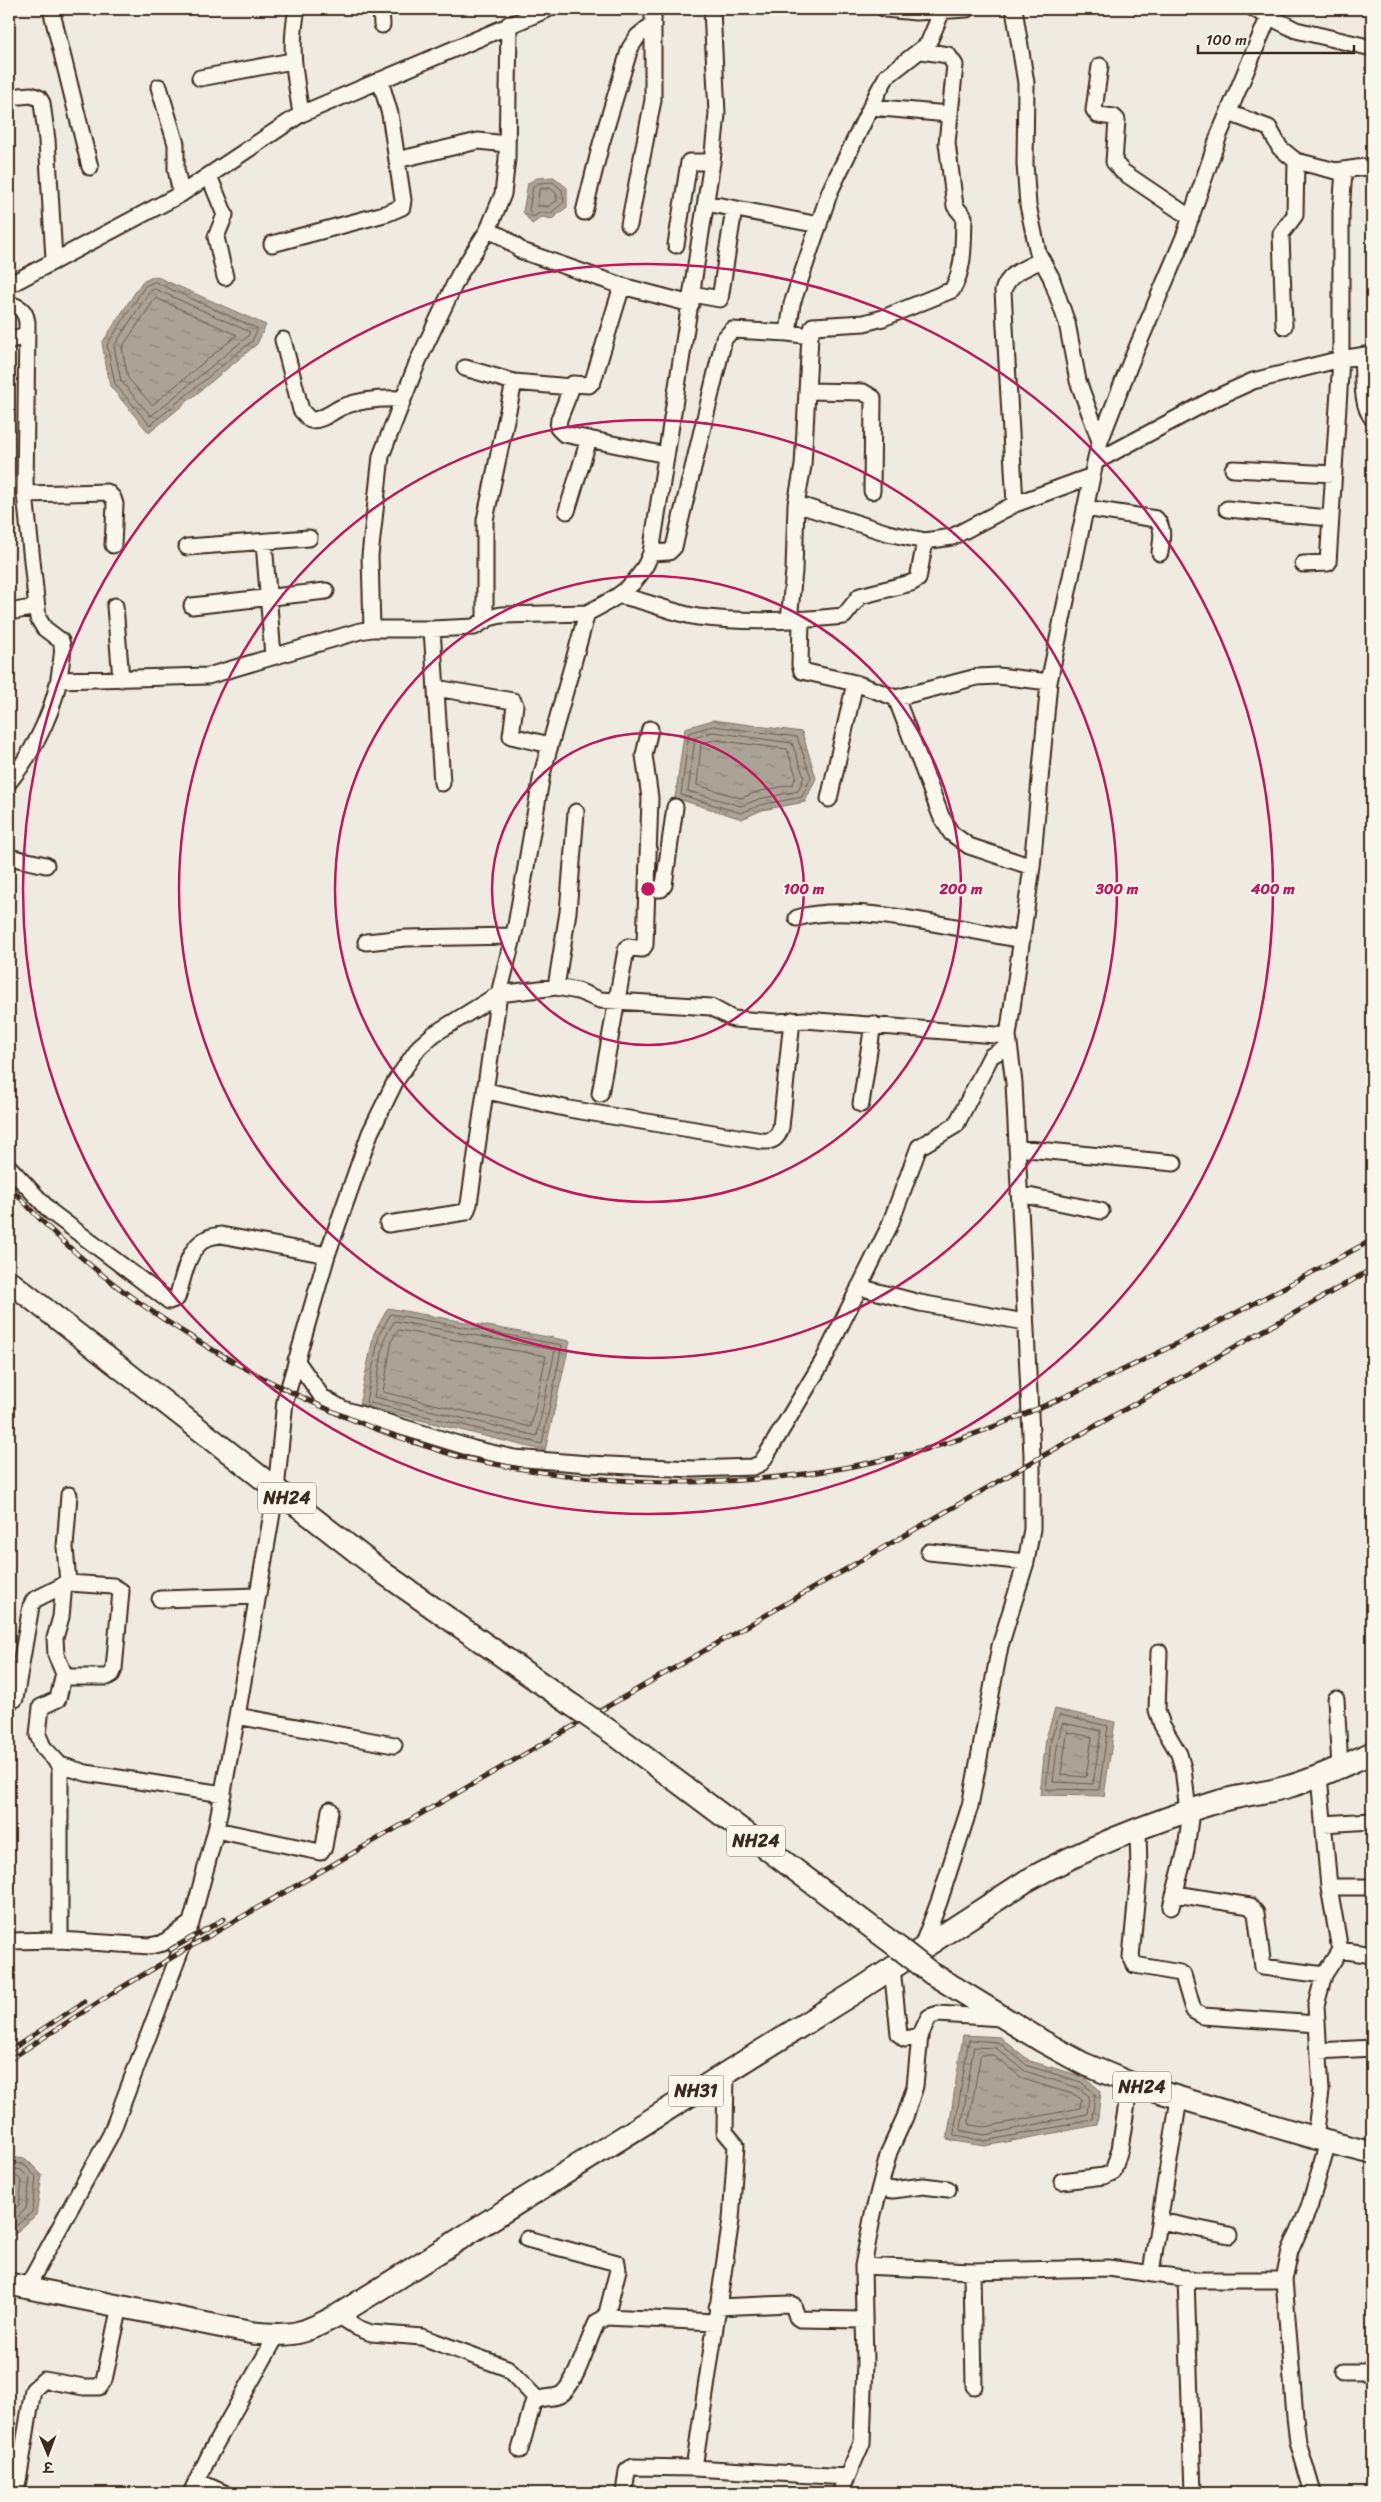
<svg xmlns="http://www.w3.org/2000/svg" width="1381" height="2502" viewBox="0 0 1381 2502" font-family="Sriracha,'Playpen Sans Deva',sans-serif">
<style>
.water{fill:url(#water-ripples);stroke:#7f7367}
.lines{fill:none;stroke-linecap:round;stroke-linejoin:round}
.shore{stroke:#685a4e;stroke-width:1}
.minor-casing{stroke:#3b2a1e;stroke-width:19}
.highway-casing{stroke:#3b2a1e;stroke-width:25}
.minor{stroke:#fbf7ec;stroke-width:15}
.highway{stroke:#fbf7ec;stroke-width:21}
.rail-casing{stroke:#3b2a1e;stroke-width:5}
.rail{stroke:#fbf7ec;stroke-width:3;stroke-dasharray:9;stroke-linecap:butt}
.highway-bridge-casing{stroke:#3b2a1e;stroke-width:25;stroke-linecap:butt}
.highway-bridge{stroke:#fbf7ec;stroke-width:21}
.ring{fill:none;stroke:#c2185b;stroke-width:2.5}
.labels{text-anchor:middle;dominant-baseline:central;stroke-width:4;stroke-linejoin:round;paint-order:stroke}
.shield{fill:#fbf7ec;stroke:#75685c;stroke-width:1}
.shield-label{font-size:18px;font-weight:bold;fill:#3b2a1e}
.centre{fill:#c2185b;stroke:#fbf7ec;stroke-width:2.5}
.ring-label{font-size:15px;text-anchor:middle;font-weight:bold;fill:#c2185b;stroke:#fbf7ec;stroke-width:4;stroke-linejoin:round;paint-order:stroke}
</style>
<defs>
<pattern id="water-ripples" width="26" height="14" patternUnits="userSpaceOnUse" patternTransform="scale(1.25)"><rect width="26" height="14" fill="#aca397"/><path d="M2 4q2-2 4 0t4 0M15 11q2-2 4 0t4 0" fill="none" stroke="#8d857b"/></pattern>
</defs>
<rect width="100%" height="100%" fill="#f0ebe0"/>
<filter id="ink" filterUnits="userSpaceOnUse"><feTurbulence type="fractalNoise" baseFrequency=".02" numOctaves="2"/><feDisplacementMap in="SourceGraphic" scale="10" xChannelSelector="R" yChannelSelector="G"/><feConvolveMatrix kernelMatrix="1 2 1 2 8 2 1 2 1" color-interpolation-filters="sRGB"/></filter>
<g filter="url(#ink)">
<path class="water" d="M554,177l13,11v19l-15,12 -10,-2 -10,7 -9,-12 5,-29 9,-5z
M155,276l111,49 -9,19 -108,89 -39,-47 -8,-43 40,-61z
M713,720l89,12 14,46 -11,24 -43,8 -20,9 -67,-21 10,-70z
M388,1308l182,33 -25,110 -186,-46 15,-72z
M1055,1709l60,13 -11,74 -64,-1 6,-57z
M963,2035l37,2 30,24 54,16 17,14 -4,34 -112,21 -38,-6z
M9,2157l17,2 16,16 -6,40 -27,24z"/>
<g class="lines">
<path class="shore" d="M539,183l14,-1 9,8 2,12 -13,11 -10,-1 -8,5 -4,-7 4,-23z
M550,188l6,5 1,8 -8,5h-12l2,-16z
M155,282l103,47 -6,12 -102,84 -35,-41 -8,-39 38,-59z
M155,289l95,43 -3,5 -96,79 -30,-35 -7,-35 35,-54z
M156,298l81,37 -85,70 -24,-27 -6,-30z
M713,726l84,11 14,40 -9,20 -42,8 -19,8 -60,-18 8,-62z
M713,732l79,11 12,34 -6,14 -39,8 -18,7 -53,-15 7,-53z
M714,740l73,9 9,27 -3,8 -36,8 -16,6 -44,-13 4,-41z
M391,1314l171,31 -20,99 -176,-42 13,-67z
M395,1321l160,29 -18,86 -163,-39 11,-60z
M399,1330l147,26 -15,71 -148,-35 9,-52z
M1060,1715l48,11 -9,64 -53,-1 5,-50z
M1063,1723l38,8 -8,53 -40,-2 5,-42z
M1068,1732l24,5 -6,40 -25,-2z
M969,2040l29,2 30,24 53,16 14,12 -3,26 -107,21 -31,-5z
M974,2047l22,1 29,23 53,17 11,8 -2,18 -102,21 -24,-4z
M981,2055h12l30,24 52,16 6,4 -1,9 -95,19 -15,-2 -1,-3z
M9,2162l15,2 12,13 -4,35 -23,20
M9,2168l12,2 9,9 -4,30 -17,15
M9,2176l9,1 4,5 -3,23 -10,9"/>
<defs>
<path id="minor" d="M51,9l39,158
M297,9c-8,41 -2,64 4,105
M381,9l1,16
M885,9l31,3 51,-3
M1014,9l12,74 -1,81 3,41 10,48 13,24 16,46 11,58 22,60
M1254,9l42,21 76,18
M942,11l-14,33 -41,32 -8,14 -49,101 -38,113 -4,29 22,3 -7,130 -7,38 92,29 37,8 27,-4 63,-33 77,-28
M1100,66l-6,44 4,5 16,2 3,3 -3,42 9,10 68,46
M200,78l92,-17
M159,87l17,57v25l5,25
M9,97l22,-2 8,3 3,5 5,37 7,119
M871,107l77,7
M1229,113l40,15 11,20 16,13
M397,160l81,-19 29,3
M209,176l16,39 -9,22 9,40
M706,203l113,22
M584,212l17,-68 29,-96 8,-12 15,-12
M629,225l24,-125v-91
M488,230l15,7 19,14 100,35 69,18
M272,244l116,-31 14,-6 1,-7 -13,-86 -10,-34
M676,245l13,-83h23
M9,285l172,-91 120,-80 247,-105
M622,286l-29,95 -4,4 -16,-1 -14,35 -1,9 6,6 102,21
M692,294l28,5 14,-90
M9,304c11,3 16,6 18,18l-2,172 13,124 6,10 17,13c3,7 1,15 0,23 -4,42 -25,85 -52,118
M1284,326l-3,-92 14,-19 1,-54 40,10 36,-5
M810,336l3,-10 51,-3 19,-5 69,-28c13,-22 11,-48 12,-73l-9,-11 -8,-63 8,-78 -7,-10 -26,-4
M283,340l18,70 9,10c12,1 21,-8 32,-13 20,-8 40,-9 61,-8
M9,341l18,-7
M1362,356c2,20 -2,46 10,62
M465,368l49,14 57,5
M807,391l56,1 10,6 -1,93
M1095,462l5,-21 30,-77 54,-127 35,-102 50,-119
M1233,469l101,5
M25,494l82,-2 6,6 2,6 -2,41
M1015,504l-12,-213c5,-18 23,-23 39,-31
M1085,508l71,11c9,9 5,22 4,34
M1227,509l103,9
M567,511l22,-72
M264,542l9,114
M187,547l122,-9
M651,553l18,-1 5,-5 50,-208 8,-9 56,3
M1303,564l25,-1 13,-204v-148l3,-40
M621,596c27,5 51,17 77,21 48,6 98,4 146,-1l16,-20 51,-13 7,-4 7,-38
M115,606l6,73
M192,606l134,-15
M9,612l28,-5
M789,620l5,-49 2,-67
M801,620l-1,45 2,6 53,12 41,15 45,118 10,17 18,13 63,21
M485,621v-101l29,-138
M372,629l-2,-73 11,-100 37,-95 41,-86 29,-45 15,-36 4,-35 2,-135
M59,680l149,-4 152,-45 12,-2h60
M436,688l77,13 2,4 -4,31 39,9
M896,698l81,-21 21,-1 51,6
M442,783l-10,-154 42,-2 15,-9 12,-3 86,-2
M829,799l26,-116
M9,857l37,8
M648,889h13l3,-4 11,-78
M797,918c54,-17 168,12 225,22
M366,942l40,-4 107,-2
M556,987l12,-75 8,-100
M487,1091l82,18 193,32c12,1 16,-4 19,-14l11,-107
M600,1094l26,-144 2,-3 14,2 3,-4 5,-147 -6,-43 6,-26
M861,1104l12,-80
M1017,1148l157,15
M9,1167l42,45 118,89 8,-3c6,-18 10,-50 29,-59 4,-3 10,-3 15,-4l106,20
M1019,1194l82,17
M388,1224l78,-12 3,-8 30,-210 57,-7 22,4 22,9 111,7 22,12 44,3 28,-2 203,16
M859,1287l61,16 105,19
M296,1360l26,37 21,12 131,40 40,9 74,6 105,5 60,-2 8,-4 6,-9 56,-93 66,-134 30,-80 37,-22 35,-69 18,-10
M69,1495l-4,52 3,36 45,3 8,5 -7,78 -2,5 -5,3h-44l-5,22 -17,8 -3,28 5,12 17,18 26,8 137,21
M929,1552l97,10
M64,1584l-3,33 -6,21 1,17 9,21
M160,1599l98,-3
M1159,1652l-2,58 5,15 17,29 4,14 5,44
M15,1699l16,-93 3,-6 34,-17
M1336,1699l4,68
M237,1716l157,29
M60,1765v175l90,6 13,-3 28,-20
M1323,1824l49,-3
M216,1830l104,22 4,-5 6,-37
M1138,1830l1,42 -8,85 4,8 45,8 3,2 9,31 2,5 9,5 114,8
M1329,1887h43
M1176,1894l74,12 6,7 7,54 61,8
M1171,1907l15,-57 5,-39
M9,1941l51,-1
M921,1949l18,-47 31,-96 30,-160 26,-84 6,-33v-74l-18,-372 -6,-47 24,-169 17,-185 46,-220 118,-63 40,-18 88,-22 31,-5
M1340,1950l32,5
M892,1968l7,66 6,5 15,-3
M1319,2051l53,-3
M1315,2138l6,-47 -5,-86 8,-30 16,-25 -11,-63 -10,-111
M1062,2181l42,-5 9,-4 7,-23 10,-66
M880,2188l13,2 30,-4 25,3
M1160,2221l69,14
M527,2239l90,24 1,7 -12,47
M863,2266l109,5 136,-3 90,12h86
M972,2271l2,115
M1151,2272l28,-173
M1186,2278l7,215
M27,2287l84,-153 80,-211 25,-93 21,-114 39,-226 9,-89 42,-146 43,-122 25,-51 24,-35 15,-13 65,-40 17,-69 26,-151 45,-161c30,-15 52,-27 64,-60l61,-391 5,-48 -5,-105
M717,2307l72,-3 4,1 4,12 3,2 64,1
M338,2315l20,13 13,5 51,4 85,31 30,31
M1342,2372h30
M520,2450l13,-47c9,-9 22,-2 31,-11 15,-16 23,-50 33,-70l9,-5 109,5
M694,2468l37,-248 5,-75 -11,-13 1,-60
M197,2481l27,12
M16,2493l17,-103 11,-10 40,7h15l5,-7 16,-74
M191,2493l21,-43 65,-115
M624,2493l3,-22 5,-4 62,1 153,9
M840,2493l22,-50 3,-80 -2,-97 10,-52 16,-62 16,-35 10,-31 5,-50 9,-19 9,-3 64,4
M1313,2493l-15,-51 -3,-25 -11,-137 6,-29 19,-43 19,-66"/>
<path id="highway" d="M9,1281l376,293 187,131
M614,1734l285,214
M931,1973l111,68 40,22 48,20 198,59 44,11
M9,2284l244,49c40,4 50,1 85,-18l516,-322 172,-112c61,-34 128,-60 194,-80 22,-6 45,-8 67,-14 30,-8 57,-22 85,-34"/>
</defs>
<use href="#minor" class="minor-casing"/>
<use href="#highway" class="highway-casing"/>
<use href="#minor" class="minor"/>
<use href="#highway" class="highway"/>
<defs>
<path id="rail" d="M9,1185c56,67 129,121 204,165 63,37 128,68 197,91 17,5 34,12 51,16 156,36 322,34 476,-11 43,-12 86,-31 127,-49 105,-46 206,-102 308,-157
M170,1950l54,-31
M9,2051l75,-49
M9,2060l102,-66 70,-42 851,-490 340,-193"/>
</defs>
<use href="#rail" class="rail-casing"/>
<use href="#rail" class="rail"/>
<defs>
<path id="highway-bridge" d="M572,1705l42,29
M899,1948l32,25"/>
</defs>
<use href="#highway-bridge" class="highway-bridge-casing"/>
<use href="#highway-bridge" class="highway-bridge"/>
</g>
</g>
<g class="ring">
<circle cx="648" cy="889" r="156"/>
<circle cx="648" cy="889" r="313"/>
<circle cx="648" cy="889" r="469"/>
<circle cx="648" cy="889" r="625"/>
</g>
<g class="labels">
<g class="shield">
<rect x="258" y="1482.5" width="58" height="31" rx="4"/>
<rect x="727" y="1825.5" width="58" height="31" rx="4"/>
<rect x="1113" y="2071.5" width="58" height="31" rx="4"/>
<rect x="668.5" y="2075.5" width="55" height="31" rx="4"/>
</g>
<g class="shield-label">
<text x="287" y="1498">NH24</text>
<text x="756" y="1841">NH24</text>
<text x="1142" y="2087">NH24</text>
<text x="696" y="2091">NH31</text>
</g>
</g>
<circle cx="648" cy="889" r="8" class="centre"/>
<g class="ring-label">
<text x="804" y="894">100 m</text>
<text x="961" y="894">200 m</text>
<text x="1117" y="894">300 m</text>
<text x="1273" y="894">400 m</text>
</g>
<rect width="1381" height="2502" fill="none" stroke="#fbf7ec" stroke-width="30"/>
<rect x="15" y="15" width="1351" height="2472" fill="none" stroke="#3b2a1e" stroke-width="2" filter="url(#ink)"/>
<g transform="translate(48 2454) rotate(179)" stroke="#fbf7ec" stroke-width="4" paint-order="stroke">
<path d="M0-4L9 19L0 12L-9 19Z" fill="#3b2a1e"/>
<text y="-8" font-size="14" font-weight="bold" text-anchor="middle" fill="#3b2a1e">उ</text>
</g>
<path d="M1198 45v8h156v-8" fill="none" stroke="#3b2a1e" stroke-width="2.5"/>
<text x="1206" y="45" font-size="15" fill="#3b2a1e" stroke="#fbf7ec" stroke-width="4" paint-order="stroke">100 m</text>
</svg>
